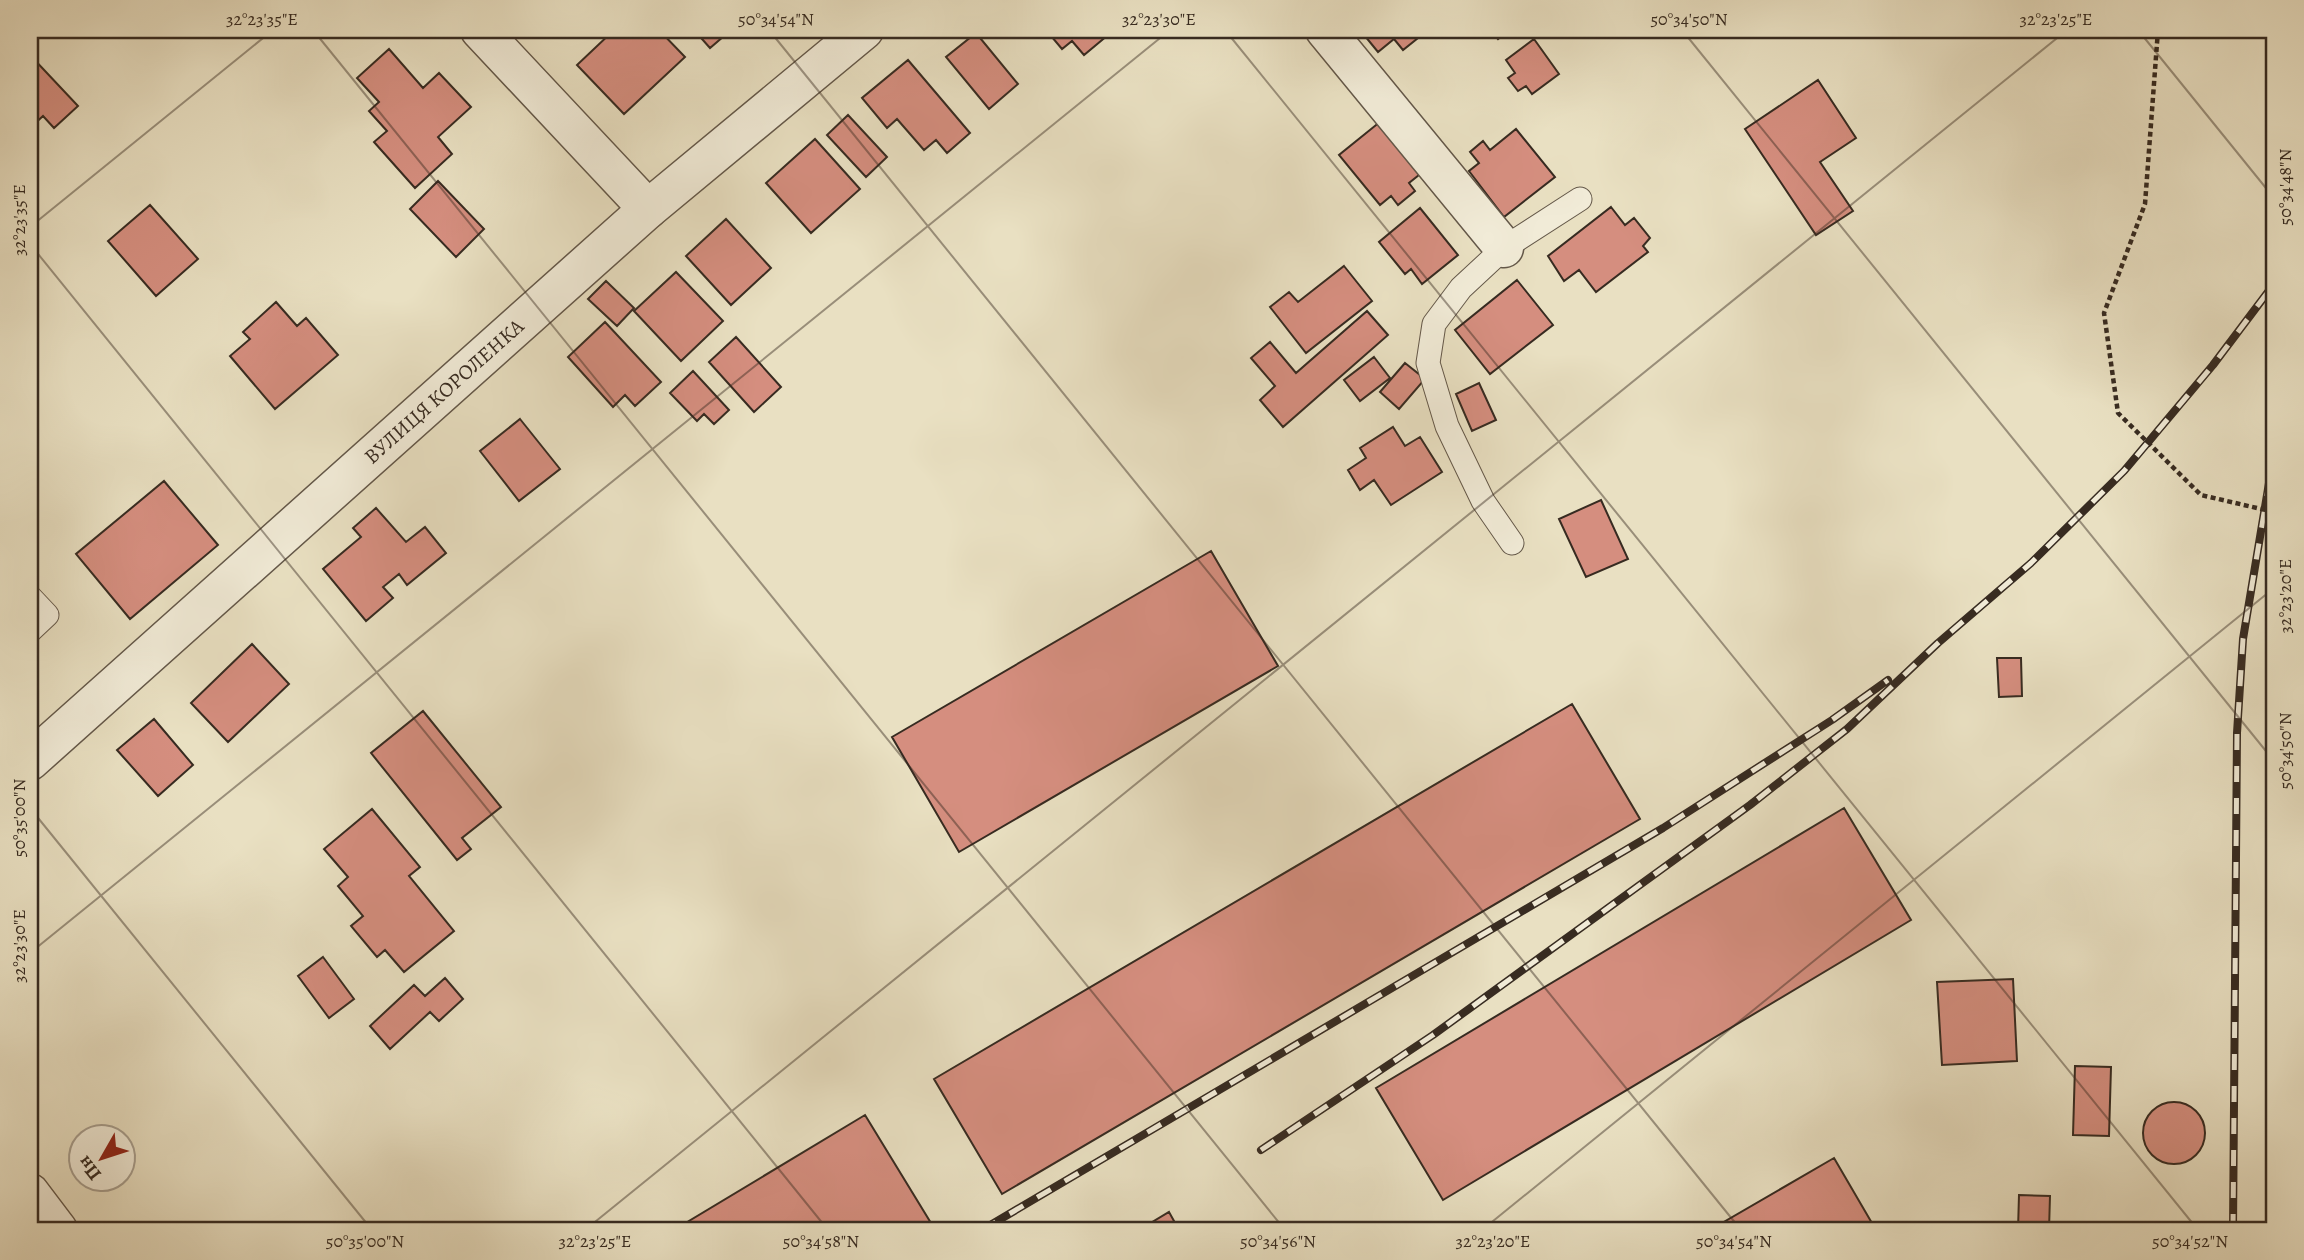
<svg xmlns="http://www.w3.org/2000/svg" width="2304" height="1260" viewBox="0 0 2304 1260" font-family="Alegreya,serif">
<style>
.building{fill:#d58e7f;stroke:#372b21;stroke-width:2}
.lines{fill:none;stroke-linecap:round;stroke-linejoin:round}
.service-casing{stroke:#645849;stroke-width:25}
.minor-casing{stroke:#645849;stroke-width:41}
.path{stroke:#372b21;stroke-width:4.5;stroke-dasharray:5 3.5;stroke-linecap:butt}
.service{stroke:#f1ebd7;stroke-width:23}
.minor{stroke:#f1ebd7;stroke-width:38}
.rail-casing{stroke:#372b21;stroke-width:8}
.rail{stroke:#f1ebd7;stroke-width:5;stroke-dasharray:16;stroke-linecap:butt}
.ticks{fill:none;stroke:#372b21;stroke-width:2;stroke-opacity:0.45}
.labels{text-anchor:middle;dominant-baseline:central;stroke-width:7;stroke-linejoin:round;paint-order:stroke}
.street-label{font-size:21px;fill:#372b21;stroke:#f1ebd7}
.neatline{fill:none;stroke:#372b21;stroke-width:2.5}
.ticks-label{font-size:18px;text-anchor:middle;fill:#372b21}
</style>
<rect width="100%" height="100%" fill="#e9e0c2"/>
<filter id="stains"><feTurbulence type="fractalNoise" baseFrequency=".00286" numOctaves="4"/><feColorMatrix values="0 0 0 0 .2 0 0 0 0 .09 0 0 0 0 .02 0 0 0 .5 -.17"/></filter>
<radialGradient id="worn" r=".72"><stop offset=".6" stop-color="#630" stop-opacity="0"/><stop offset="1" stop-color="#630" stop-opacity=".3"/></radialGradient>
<path class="building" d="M614,30h45l26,27 -61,57 -47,-49z
M694,30h37l-21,18z
M1046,30h68l-30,25 -12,-14 -10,8z
M1360,30h68l-25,20 -9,-11 -16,13z
M1490,30h19l-11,9z
M976,33l42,51 -29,25 -43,-52z
M1534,39l25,35 -27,20 -6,-8 -8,5 -10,-13 7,-5 -9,-13z
M389,49l34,39 16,-15 32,34 -33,30 14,17 -37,34 -41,-46 13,-11 -18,-20 10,-9 -22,-24z
M30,55l48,51 -24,22 -11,-12 -13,12z
M908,60l62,73 -23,20 -11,-13 -12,10 -27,-31 -10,9 -25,-30z
M1818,80l38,58 -36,24 33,49 -37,24 -71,-106z
M848,115l39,42 -21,20 -39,-42z
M1381,121l48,46 -20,16 6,8 -17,14 -7,-9 -11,9 -41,-50z
M1516,129l39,48 -51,40 -35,-46 10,-8 -9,-11 13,-11 7,9z
M815,139l45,50 -49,44 -45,-50z
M438,181l46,48 -28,28 -46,-48z
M150,205l48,54 -42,37 -48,-55z
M1611,207l14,18 9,-7 16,20 -7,8 5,6 -52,40 -17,-22 -15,11 -16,-25z
M1420,208l38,47 -36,29 -11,-15 -6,5 -26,-32z
M726,219l45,49 -40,37 -45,-49z
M1344,266l28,35 -66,52 -36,-46 19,-15 9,10z
M676,272l47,49 -42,40 -47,-50z
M1517,280l36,45 -63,49 -35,-44z
M606,281l28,27 -17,18 -29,-27z
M276,302l21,24 9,-8 32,37 -63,54 -45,-53 20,-17 -7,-7z
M1367,311l21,24 -105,92 -23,-27 15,-14 -24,-28 19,-16 26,31z
M605,322l56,60 -26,24 -10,-11 -12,12 -45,-50z
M736,337l45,50 -27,25 -45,-50z
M1374,357l16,21 -30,23 -16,-21z
M1405,363l20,16 -26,30 -19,-17z
M693,371l36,39 -15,14 -10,-10 -7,7 -27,-28z
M1479,383l17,37 -24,11 -16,-37z
M520,419l40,50 -41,32 -39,-50z
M1393,427l12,19 15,-9 22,35 -51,33 -17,-25 -14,10 -12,-20 18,-12 -6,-10z
M164,481l54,64 -88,74 -54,-65z
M1601,500l27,59 -42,18 -27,-58z
M376,508l30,34 19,-15 21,26 -39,32 -8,-11 -16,13 10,11 -27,23 -43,-52 38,-32 -8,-9z
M1211,551l67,115 -319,186 -67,-115z
M252,644l37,40 -61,58 -37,-39z
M1997,658h24l1,38 -23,1z
M1572,704l68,115 -638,375 -68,-115z
M423,711l78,96 -39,31 9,11 -14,11 -86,-107z
M154,719l39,46 -35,31 -41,-46z
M1844,808l67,112 -468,280 -67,-112z
M372,809l48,58 -11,9 45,55 -50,41 -19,-22 -8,7 -26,-31 12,-10 -25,-30 10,-9 -24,-28z
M323,957l31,42 -25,19 -31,-42z
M445,978l18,21 -24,22 -9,-9 -40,37 -20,-23 44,-41 11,11z
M2013,979l4,82 -75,4 -5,-83z
M2075,1066l36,1 -2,69 -36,-1z
M2143 1133a31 31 0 1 1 62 0a31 31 0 1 1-62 0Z
M865,1115l69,113 -3,2h-257z
M1834,1158l42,72h-166z
M2019,1195l31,1 -1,34h-31z
M1169,1212l10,18h-40z"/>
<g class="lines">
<defs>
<path id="service" d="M1512,543l-29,-42 -36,-75 -19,-63 6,-39 27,-36 43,-40 76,-49
M30,597l17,18 -17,16"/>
<g id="minor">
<path d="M480,30l168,179"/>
<path d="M1325,30l179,218"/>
<path id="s1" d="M30,761l618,-552 216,-179"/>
<path d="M30,1193l28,37"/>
</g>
</defs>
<use href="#service" class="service-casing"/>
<use href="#minor" class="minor-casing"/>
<path class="path" d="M2158,30l-13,174 -41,109 14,100 83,82 73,17"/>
<use href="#service" class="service"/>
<use href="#minor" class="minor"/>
<defs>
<path id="rail" d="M1261,1150l172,-115 317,-230 97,-76 91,-86 93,-80 93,-92 89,-106 61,-81
M982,1230l681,-402 169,-108 56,-40
M2233,1230l4,-497 6,-94 31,-186"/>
</defs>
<use href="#rail" class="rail-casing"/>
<use href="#rail" class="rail"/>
</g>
<path class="ticks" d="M313,30l972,1200M769,30l972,1200M1225,30l973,1200M1682,30l592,731M2138,30l136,168M30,227l243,-197M30,244l798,986M30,808l342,422M30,953l1140,-923M585,1230l1482,-1200M1482,1230l792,-642"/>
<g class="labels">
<g class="street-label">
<text stroke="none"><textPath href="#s1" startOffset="555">ВУЛИЦЯ КОРОЛЕНКА</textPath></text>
</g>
</g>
<rect width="2304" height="1260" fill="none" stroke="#e9e0c2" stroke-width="77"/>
<g transform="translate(102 1158) rotate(231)"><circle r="33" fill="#f1ebd7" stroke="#a79e8e" stroke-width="2"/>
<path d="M0-5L12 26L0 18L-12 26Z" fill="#8f2418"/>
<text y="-10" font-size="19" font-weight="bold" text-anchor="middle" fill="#372b21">Пн</text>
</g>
<rect x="38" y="38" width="2228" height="1184" class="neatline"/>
<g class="ticks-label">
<text x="262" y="25">32°23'35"E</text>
<text x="776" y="25">50°34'54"N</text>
<text x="1159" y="25">32°23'30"E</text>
<text x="1689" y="25">50°34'50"N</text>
<text x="2056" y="25">32°23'25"E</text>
<text transform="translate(2285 187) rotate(-90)" y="6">50°34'48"N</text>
<text transform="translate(19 220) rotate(-90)" y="6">32°23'35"E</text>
<text transform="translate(2285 596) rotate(-90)" y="6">32°23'20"E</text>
<text transform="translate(2285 751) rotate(-90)" y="6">50°34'50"N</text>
<text transform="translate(19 818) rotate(-90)" y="6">50°35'00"N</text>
<text transform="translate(19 946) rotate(-90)" y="6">32°23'30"E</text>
<text x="365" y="1247">50°35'00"N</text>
<text x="595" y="1247">32°23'25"E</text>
<text x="821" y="1247">50°34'58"N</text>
<text x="1278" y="1247">50°34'56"N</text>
<text x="1493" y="1247">32°23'20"E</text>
<text x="1734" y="1247">50°34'54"N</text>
<text x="2190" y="1247">50°34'52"N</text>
</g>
<rect width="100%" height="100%" filter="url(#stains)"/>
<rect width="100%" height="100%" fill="url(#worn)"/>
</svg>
